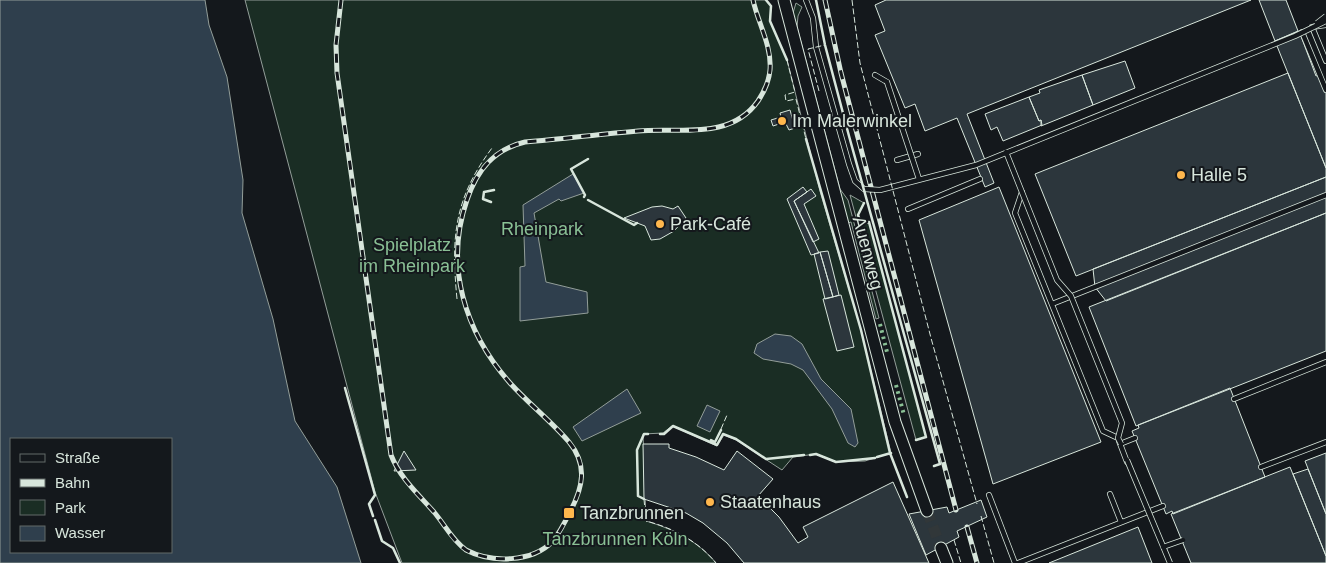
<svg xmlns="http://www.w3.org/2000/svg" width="1326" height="563" viewBox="0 0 1326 563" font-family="Arial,sans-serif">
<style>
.green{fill:#1a2d24;stroke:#939e99}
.water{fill:#2f3f4d;stroke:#939e99;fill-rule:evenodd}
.building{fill:#2c363c;stroke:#d8e6dc}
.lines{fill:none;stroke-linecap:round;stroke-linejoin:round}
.tertiary-tunnel{stroke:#313739;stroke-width:11;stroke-dasharray:11 5.5;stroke-linecap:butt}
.service-casing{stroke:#d8e6dc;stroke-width:6}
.tertiary-casing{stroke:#d8e6dc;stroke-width:13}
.service{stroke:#14181c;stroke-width:4.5}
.tertiary{stroke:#14181c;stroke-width:11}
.rail-casing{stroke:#d8e6dc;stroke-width:5}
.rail{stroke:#14181c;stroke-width:3;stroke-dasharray:9;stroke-linecap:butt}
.service-bridge-casing{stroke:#d8e6dc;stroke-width:6;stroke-linecap:butt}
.service-bridge{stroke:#14181c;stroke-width:4.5}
.hedge{stroke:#8ac095;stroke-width:4;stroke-dasharray:2.5 4;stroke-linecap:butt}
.fence{stroke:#d8e6dc;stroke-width:1;stroke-dasharray:6 2.5;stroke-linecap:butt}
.wall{stroke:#d8e6dc;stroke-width:2.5}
.poi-dot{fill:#ffb74d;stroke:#14181c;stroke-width:2}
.labels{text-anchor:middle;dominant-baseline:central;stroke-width:4;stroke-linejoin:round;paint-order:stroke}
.poi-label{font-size:18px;fill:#d8e6dc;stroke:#14181c;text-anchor:start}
.park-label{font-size:18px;fill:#8ac095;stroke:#14181c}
.street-label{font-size:18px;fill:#d8e6dc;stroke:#14181c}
</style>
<rect width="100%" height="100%" fill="#14181c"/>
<path class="green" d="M245,0h521l5,6 -1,15 17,39 33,131 41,139 30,123 -26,8 -29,1 -20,-8 -23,3 -11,13 -46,-30 -12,-5 -7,11 -45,-20 -9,7 -20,1 3,87c27,8 52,20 70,42h-314l-27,-71z
M796,3l6,4 -4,9 -1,11 43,162 8,11 31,118 -3,1 -25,-97 -3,1 -55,-210z
M850,195l14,8 -6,12 3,9 8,-2 57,215 -10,3z"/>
<path class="water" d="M0,0h205l4,25 18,52 16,103 -1,33 31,106 22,102 42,66 24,76h-361zM11,439h160v113h-160z
M573,174l11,19 -23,8 -2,-2 -25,14 12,69 41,10 1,21 -68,8v-54l5,-1 -2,-61z
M775,334l16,2 11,8 19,35 30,30 7,34 -3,4 -7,-4 -16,-34 -29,-39 -12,-6 -28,-5 -9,-6 3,-9z
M627,389l14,24 -59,28 -9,-14z
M707,405l13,6 -10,21 -13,-6z"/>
<path class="building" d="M886,0h365l-284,114 27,69 -9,4 -28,-69 -32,13 -10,-27 -10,4 -30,-73 10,-4 -10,-26z
M1259,0h27l12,31 -23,10z
M1299,31l17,45 5,-2 5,11v83l-51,-127z
M1125,61l10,27 -42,17 -11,-30z
M1288,73l38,95v9l-250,99 -41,-102z
M1082,75l11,30 -52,21v-6l-2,1 -10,-24 11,-4 -1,-3z
M1029,97l10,24 2,-1 1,5 -39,16 -6,-14 -6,3 -6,-16z
M790,110l5,18 -6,2 -4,-8 -12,4 -2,-6 10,-3 -1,-4z
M1326,177v36l-220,88 -11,-14 -2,-18z
M803,187l4,5 -13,9 25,52 -8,2 -24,-56z
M999,187l102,255 -108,42 -74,-264z
M811,189l5,7 -12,8 15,35 -6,3 -19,-41z
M662,206l11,3 5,-3 8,12 -12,13 -14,8 -9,1 -6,-14 -21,-8 28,-11z
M1326,213v138l-190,75 -47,-119z
M828,251l11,44 -6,2 -13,-45z
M820,252l13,45 -8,2 -11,-45z
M841,295l13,52 -17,4 -14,-52z
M1230,388l35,89 -92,37 -1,-3 -6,3 -34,-83 7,-3 -1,-3z
M643,444h26v4l27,9 28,13 13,-19 36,28 -15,17 21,21 19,26 10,-6 -5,-10 90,-45 36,81h-185l-17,-20 -24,-20 -17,-10 -42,-14z
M404,451l12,19 -22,1z
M1326,453v61l-21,-53z
M1290,467l36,89v7h-135l-20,-49z
M1308,469l18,45v42l-33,-82z
M981,500l6,17 -30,14 2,6 -33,18 -17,-41 38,-7 2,6z
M1138,527l14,36h-103z"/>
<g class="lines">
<path class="tertiary-tunnel" d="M927,511l14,37"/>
<defs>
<path id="service" d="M806,0l7,18 3,29 33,117 6,17 9,8
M1326,25l-14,2 14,34
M1302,32l24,58
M875,75l12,7
M897,160l21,-6
M1022,192l-7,21 88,218 15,7
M908,209l72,-30
M1052,304l274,-109
M1234,399l92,-37
M1119,441l8,21
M1120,444l15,-6
M1261,467l65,-25
M1110,494l11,28
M989,495l26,68
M1018,563l145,-57"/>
<path id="tertiary" d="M784,0l111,422 32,89
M941,548l6,15"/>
</defs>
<use href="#service" class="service-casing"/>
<use href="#tertiary" class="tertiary-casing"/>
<use href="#service" class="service"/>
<use href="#tertiary" class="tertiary"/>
<defs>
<path id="rail" d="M341,0l-5,45 1,28 54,382c9,23 27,39 43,57 11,13 18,28 32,38 25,13 66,13 87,-9 7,-9 12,-19 17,-29 13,-25 18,-47 -1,-70 -18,-21 -40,-38 -59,-59 -45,-51 -66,-117 -43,-183 10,-30 27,-51 58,-58 38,-3 76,-8 113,-11 41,-4 92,10 120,-30 6,-9 11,-20 12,-31 2,-24 -12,-47 -17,-70
M825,0l16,73 115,437
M967,527l10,36"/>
</defs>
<use href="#rail" class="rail-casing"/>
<use href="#rail" class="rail"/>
<defs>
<path id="service-bridge" d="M1317,23l9,-7
M887,82l32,97
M1006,152l51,128 14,16 51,127 -4,15 3,6
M864,189l16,1 96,-25 319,-129 31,-15
M1127,460l43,103
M1163,547l20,-7"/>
</defs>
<use href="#service-bridge" class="service-bridge-casing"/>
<use href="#service-bridge" class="service-bridge"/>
<path class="hedge" d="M880,324l7,28
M896,385l8,30"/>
<path class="fence" d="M852,0l8,63 71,275 46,166
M787,60l8,32 -10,3 1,6 10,-2 10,40
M819,91l-11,-42 17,-4
M457,299c-6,-62 -3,-100 35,-151
M721,429l6,-14
M644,499l2,22c27,7 52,20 70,42
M981,516l13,47
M954,540l7,23"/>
<path class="wall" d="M766,0l5,6 -1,15 17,39
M816,0l9,45 24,91 91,328 -6,2
M806,139l55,191 29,123 17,44
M584,197l1,-2 -14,-26 17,-10
M588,200l46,25 3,-2
M491,202l-8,-3 1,-7 10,-2
M864,203l-6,12 3,9 8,-2 57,215 -10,3
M345,388l30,107 -6,9 4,12
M660,434h4l9,-8 44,19 6,-11 13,5 30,20 38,-4
M711,440l4,2 6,-12
M810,455l6,-1 20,8 39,-4
M877,457l14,-4
M644,499l-6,-3 -1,-46 7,-16h4
M375,520l7,21 11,7 7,15"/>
</g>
<g class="poi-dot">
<circle cx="782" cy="121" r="5"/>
<circle cx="1181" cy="175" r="5"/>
<circle cx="660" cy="224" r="5"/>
<circle cx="710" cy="502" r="5"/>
<rect x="563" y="507" width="12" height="12" rx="2.5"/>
</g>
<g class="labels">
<g class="poi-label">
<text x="792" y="121">Im Malerwinkel</text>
<text x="1191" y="175">Halle 5</text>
<text x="670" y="224">Park-Café</text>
<text x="720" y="502">Staatenhaus</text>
<text x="580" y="513">Tanzbrunnen</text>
</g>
<g class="park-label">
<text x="542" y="229">Rheinpark</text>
<text x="412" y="245">Spielplatz<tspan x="412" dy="21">im Rheinpark</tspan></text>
<text x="615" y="539">Tanzbrunnen Köln</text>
</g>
<g class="street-label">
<text transform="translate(868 253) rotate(75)">Auenweg</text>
</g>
</g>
<rect x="10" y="438" width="162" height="115" fill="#14181c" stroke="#626a69"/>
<rect x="20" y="454" width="25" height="8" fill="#14181c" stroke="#626a69"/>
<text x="55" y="463" font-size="15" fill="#d8e6dc">Straße</text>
<rect x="20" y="479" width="25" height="8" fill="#d8e6dc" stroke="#626a69"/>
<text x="55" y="488" font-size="15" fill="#d8e6dc">Bahn</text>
<rect x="20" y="500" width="25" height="15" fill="#1a2d24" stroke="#626a69"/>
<text x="55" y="513" font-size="15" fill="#d8e6dc">Park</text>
<rect x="20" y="526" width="25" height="15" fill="#2f3f4d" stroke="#626a69"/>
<text x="55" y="538" font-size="15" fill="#d8e6dc">Wasser</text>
</svg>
